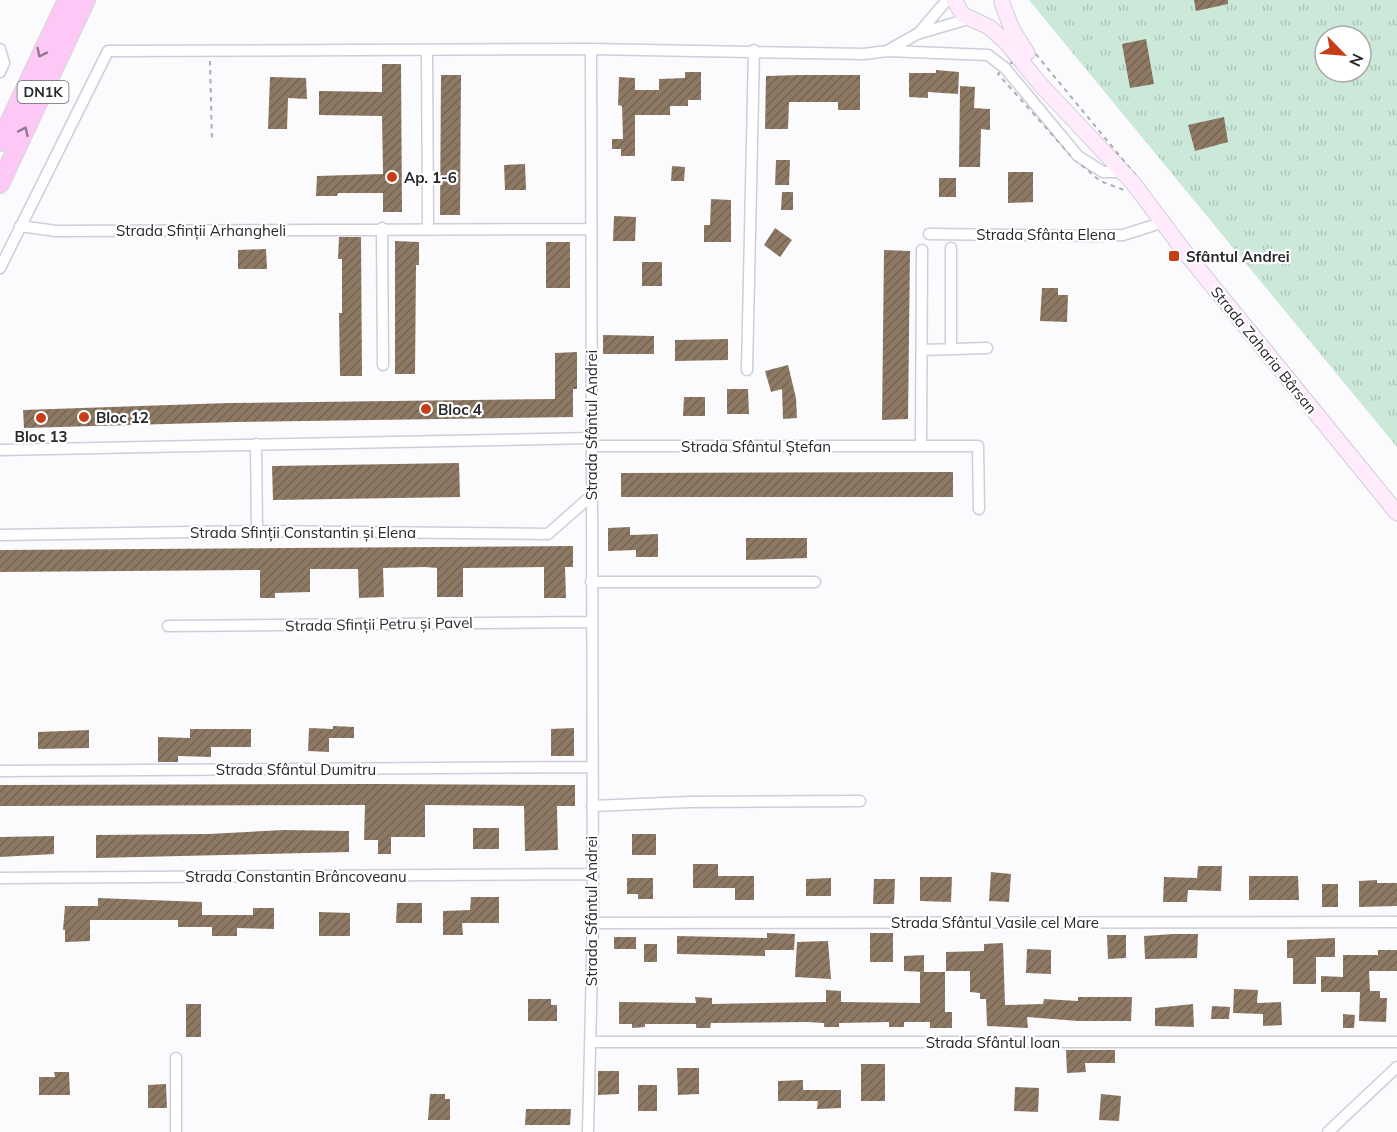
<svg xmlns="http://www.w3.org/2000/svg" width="1397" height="1132" viewBox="0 0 1397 1132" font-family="Mulish,sans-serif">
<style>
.grass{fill:url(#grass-tufts);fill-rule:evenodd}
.building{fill:url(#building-hatch)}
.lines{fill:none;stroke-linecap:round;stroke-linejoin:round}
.minor-casing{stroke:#cdceda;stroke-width:13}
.secondary-casing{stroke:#cdceda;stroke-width:17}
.trunk-casing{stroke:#d8d8d9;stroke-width:20}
.path{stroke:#aeaeb2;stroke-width:2;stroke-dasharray:4.5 4.5;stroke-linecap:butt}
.minor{stroke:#fff;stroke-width:10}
.secondary{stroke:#ffebfb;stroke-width:15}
.trunk{stroke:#fec8f6;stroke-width:18}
.oneway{stroke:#937892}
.poi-dot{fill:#c63d17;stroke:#fff;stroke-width:2}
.labels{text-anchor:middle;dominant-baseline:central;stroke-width:4.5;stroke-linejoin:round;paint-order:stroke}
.shield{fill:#fff;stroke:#68686c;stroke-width:1.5}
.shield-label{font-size:14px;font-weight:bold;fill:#28282d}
.poi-label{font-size:15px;font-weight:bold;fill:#28282d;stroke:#fff;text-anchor:start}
.street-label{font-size:15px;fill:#28282d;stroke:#fff}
</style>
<defs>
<pattern id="grass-tufts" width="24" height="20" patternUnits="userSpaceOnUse" patternTransform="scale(1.5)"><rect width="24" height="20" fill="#cbe8d9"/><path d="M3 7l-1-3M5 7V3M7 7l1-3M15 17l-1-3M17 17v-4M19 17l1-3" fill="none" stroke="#aec7bb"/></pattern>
<pattern id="building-hatch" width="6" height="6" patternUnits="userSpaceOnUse" patternTransform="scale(1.5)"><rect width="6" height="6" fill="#8e7a64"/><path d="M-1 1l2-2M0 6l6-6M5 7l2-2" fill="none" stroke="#746453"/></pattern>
</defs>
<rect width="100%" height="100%" fill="#fbfbfe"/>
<path class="grass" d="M1029,0h368v447zM1325,36h36v36h-36z"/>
<path class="building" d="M1194,0h34v4l-32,7z
M1146,39l8,45 -24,4 -8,-44z
M382,64h19l1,148h-19v-19h-45l-1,3h-21l1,-20 66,-2 -1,-58 -63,-1v-24l63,1z
M936,70l23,2 -1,22 -30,-2v6l-19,-1v-24h27z
M685,72h16v28h-13v6h-18v9h-35v41h-14v-7h-9v-10h11l-1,-33 -4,-1 1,-28 16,1v12h24v-11l26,-1z
M441,75h20l-1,140h-20z
M800,75h60v35h-22v-8h-49l-1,27h-23l1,-53z
M270,77l36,1 1,21 -19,-1 -1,31h-19z
M960,86l15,1 -1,21 16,1v21l-9,-1 -1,38h-21z
M1224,117l4,25 -33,9 -7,-26z
M776,160h14l-1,25h-14z
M525,164l1,26h-21l-1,-25z
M672,166l13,1 -1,14h-13z
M1008,172h25v30l-25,1z
M939,178h17v19h-17z
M782,192h11v18h-12z
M711,199l20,1v42h-27v-17h6z
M614,216l22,1 -1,24h-22z
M775,228l17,12 -12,17 -16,-12z
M339,237h22l1,139h-22l-1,-63h3v-54h-4z
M395,241l24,1v23h-3l-1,109h-20z
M546,242h24v46h-24z
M266,249l1,20h-29v-19z
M884,250l26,1 -2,168 -26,1z
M642,262h20v24h-20z
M1042,288h16v7h10l-1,27 -27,-1z
M603,335l51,1v18h-51z
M728,339v21l-53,1v-21z
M577,352v37h-4v28l-336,5 -213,6 -1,-18 206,-7 326,-4v-46z
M788,365l8,33 1,20 -14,1 -1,-30 -11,3 -6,-21z
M727,389h21l1,25h-22z
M684,397h21v19h-22z
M459,463l1,34 -187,3 -1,-34z
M953,472v25h-332v-24z
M630,527v8l28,-1v23h-22v-7l-28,1v-23z
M746,538h61v20l-61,2z
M573,546v21h-8l1,31h-22v-31l-81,1v29h-26v-29l-12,-1 -42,1 1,29 -25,1 -1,-29h-48v23l-35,1v5h-15v-28l-260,2v-22z
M333,726l21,1v11h-25v14l-21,-1 1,-23 24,1z
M574,728v28h-23v-27z
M190,729h61v18h-40v10l-33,-1v6h-20v-25l32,1z
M89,730v18l-51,1v-17z
M374,784l201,1v21h-18l1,44 -33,1 -1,-45 -99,-1v32h-34v17h-13v-14h-14l1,-35 -365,1v-21z
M473,828h26v21h-26z
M284,830l65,1v21l-253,6v-23l113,-1z
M632,834h24v21h-24z
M54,836v18l-54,3v-20z
M693,864h25v12h36v24h-19v-12h-42z
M1198,866h24l-1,25 -33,-1 -1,12h-24l1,-25 33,1z
M991,872l20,2 -2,28 -20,-1z
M1249,876h49l1,24h-50z
M920,877h32l-1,25 -31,-1z
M627,878h26v21h-15v-5h-11z
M831,878v18h-25v-17z
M874,879h21l-1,25h-21z
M1377,880v3h20v23l-38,1v-26z
M1322,884h16v23h-16z
M471,897h28v26h-37l1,12h-20v-24l27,-1z
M98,898l104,4v13h51v-7h21v21l-37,-1v8h-25v-9h-34v-7h-88v21l-25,1v-12h-2l2,-24h33z
M397,903h25v20h-26z
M319,912l31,1v23h-31z
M767,933l28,1 -1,16h-29v6l-88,-2v-18l90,2z
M870,933h23v29h-23z
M1173,934h25l-1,24 -52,1 -1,-23z
M1107,935h19v23l-18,1z
M614,937h22v12h-22z
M1335,938v19h-19v27h-23v-26h-6v-18z
M828,941l3,38 -36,-2 2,-35z
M1003,943l2,62 38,-1 1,-5 34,2v-4h54l-1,24h-53l-51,-4 1,11 -41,-2 -1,-27h-6v-6l-10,-1v-21h-24v-19l38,-1v-7z
M644,944h13v18h-13z
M1027,949l24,1v24l-25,-1z
M1378,950h19v21h-28l1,20h10v7h7l-1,24 -27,-1 1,-29h-39v-16l22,1v-22h35z
M924,955v17l-20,-1v-15z
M920,972h25v40h7v16h-22v-6h-26v5h-15v-5l-50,1v4h-15v-4l-17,-1 -96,1 -1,5h-14v-4h-51v3l-13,1v-4h-13v-22l77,1 -1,-6 17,1v6l114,-2v-12l15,1v11l79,1z
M1234,989l24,1 -1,13 24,-1 1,23 -19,1v-12l-30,-1z
M528,999h23v6h6v16h-29z
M186,1004h15v33h-15z
M1193,1004l1,23 -39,-1v-18z
M1212,1006l18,1 -1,12h-18z
M1343,1014l12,1 -1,13h-11z
M1066,1050h49v13h-30l1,9 -19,1z
M861,1064h24v37h-24z
M677,1068h22v26l-21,1z
M598,1071h21v23l-21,1z
M54,1072h15l1,23h-31v-18h16z
M803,1080v10h38v18l-24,1 1,-8h-40v-20z
M166,1084l1,24h-19v-23z
M638,1085h19v26h-19z
M1015,1087l24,1 -1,24 -24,-1z
M430,1094h15v5h5v21h-22z
M1101,1094l20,2 -2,25 -20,-1z
M526,1109h45l-1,16h-45z"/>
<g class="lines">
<defs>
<path id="minor" d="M918,34l29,-34
M0,49l4,14 -4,9
M427,50l1,179
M887,51l101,4 17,13 73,88 25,16h20
M20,226l36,5 535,-2
M382,228l1,137
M929,234l165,2 29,-1 38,-12
M951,248v101
M0,268l108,-217 483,-2 273,5 23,-3 30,-17 51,-15
M922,350l65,-2
M747,370l7,-320
M256,444l1,87
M591,446h387l1,63
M921,446l1,-196
M0,450l591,-12
M0,535l257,-4 291,3 43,-38
M591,582h224
M168,626l423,-4
M0,771l592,-4
M592,806l97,-4 171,-1
M0,878l591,-4
M593,923l804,-1
M590,1042h807
M176,1132v-74
M588,1132l5,-209 -2,-874
M1328,1132l69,-65"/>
<path id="secondary" d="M954,0l9,15 26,12 16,14 35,43 93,99 51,68 213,262
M1002,3l10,26 15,24"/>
<path id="trunk" d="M0,142l67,-142
M0,184l86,-184"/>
</defs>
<use href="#minor" class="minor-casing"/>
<use href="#secondary" class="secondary-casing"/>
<use href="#trunk" class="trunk-casing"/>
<path class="path" d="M1030,47l108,131 -14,12 -24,-9 -28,-24 -74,-83z
M210,61l2,81"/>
<use href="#minor" class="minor"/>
<use href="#secondary" class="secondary"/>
<use href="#trunk" class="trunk"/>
</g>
<defs><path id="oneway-chevron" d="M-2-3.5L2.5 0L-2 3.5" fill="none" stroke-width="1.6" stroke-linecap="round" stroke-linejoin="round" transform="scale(1.5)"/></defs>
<g class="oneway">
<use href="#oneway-chevron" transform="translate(41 53) rotate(116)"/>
<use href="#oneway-chevron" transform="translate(24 131) rotate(-65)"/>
</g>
<g class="poi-dot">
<circle cx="392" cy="177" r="6"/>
<rect x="1168" y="250" width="12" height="12" rx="3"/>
<circle cx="426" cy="409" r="6"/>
<circle cx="84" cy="417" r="6"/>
<circle cx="41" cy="418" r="6"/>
</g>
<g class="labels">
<rect class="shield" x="17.5" y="81" width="51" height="22" rx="4.5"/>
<g class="shield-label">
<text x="43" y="92">DN1K</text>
</g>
<g class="poi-label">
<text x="404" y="177">Ap. 1-6</text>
<text x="1186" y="256">Sfântul Andrei</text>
<text x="438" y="409">Bloc 4</text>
<text x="96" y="417">Bloc 12</text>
<text x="41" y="436" text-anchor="middle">Bloc 13</text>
</g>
<g class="street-label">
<text x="201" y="230">Strada Sfinții Arhangheli</text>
<text x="1046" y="234">Strada Sfânta Elena</text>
<text transform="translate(1264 350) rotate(51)">Strada Zaharia Bârsan</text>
<text transform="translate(591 425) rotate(-90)">Strada Sfântul Andrei</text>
<text x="756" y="446">Strada Sfântul Ștefan</text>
<text x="303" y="532">Strada Sfinții Constantin și Elena</text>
<text transform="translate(379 624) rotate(-1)">Strada Sfinții Petru și Pavel</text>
<text x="296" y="769">Strada Sfântul Dumitru</text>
<text x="296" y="876">Strada Constantin Brâncoveanu</text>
<text transform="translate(591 911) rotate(-90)">Strada Sfântul Andrei</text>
<text x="995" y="922">Strada Sfântul Vasile cel Mare</text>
<text x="993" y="1042">Strada Sfântul Ioan</text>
</g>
</g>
<g transform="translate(1343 54) rotate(115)"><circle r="28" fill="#ffffff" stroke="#a9a9ab" stroke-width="1.5"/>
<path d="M0-4.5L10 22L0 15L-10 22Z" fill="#c63d17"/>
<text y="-9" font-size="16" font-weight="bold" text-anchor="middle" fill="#28282d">N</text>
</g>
</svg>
